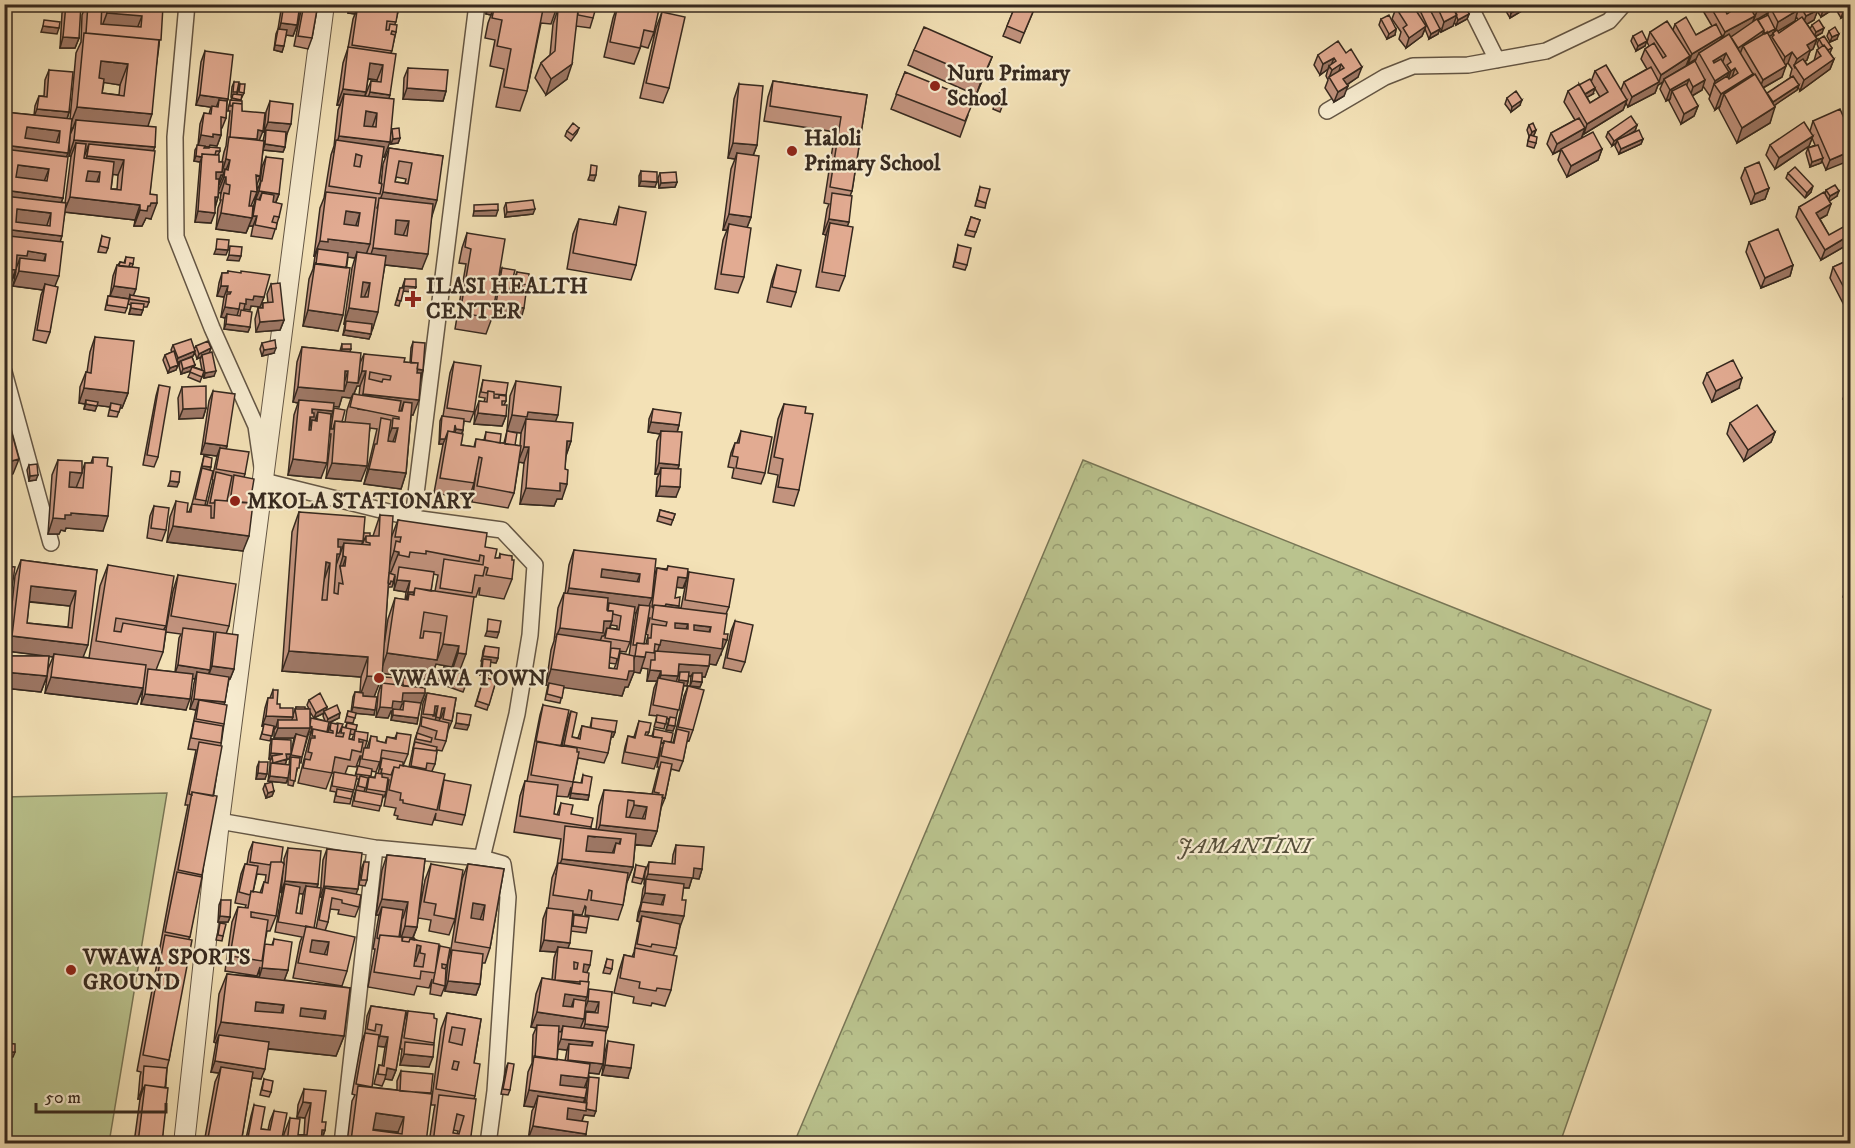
<svg xmlns="http://www.w3.org/2000/svg" width="1855" height="1148" viewBox="0 0 1855 1148" font-family="'IM FELL DW Pica',serif">
<style>
.green{fill:#bac38e;stroke:#787656;stroke-width:1.5}
.forest{fill:url(#forest-crowns);stroke:#787656;stroke-width:1.5}
.lines{fill:none;stroke-linecap:round;stroke-linejoin:round}
.minor-casing{stroke:#655745;stroke-width:18}
.tertiary-casing{stroke:#655745;stroke-width:22}
.minor{stroke:#f7ecd0;stroke-width:15}
.tertiary{stroke:#f7ecd0;stroke-width:20}
.wall{fill:#c2937e;stroke:#36291f;stroke-width:1.5;fill-rule:evenodd}
.shaded-wall{fill:#9e7866;stroke:#36291f;stroke-width:1.5}
.building{fill:#e2ab92;stroke:#36291f;stroke-width:1.5;fill-rule:evenodd}
.poi-dot{fill:#8f2418;stroke:#f7ecd0;stroke-width:2}
.labels{text-anchor:middle;dominant-baseline:central;stroke-width:4.5;stroke-linejoin:round;paint-order:stroke}
.poi-label{font-size:22px;font-weight:bold;fill:#36291f;stroke:#f7ecd0;text-anchor:start}
.park-label{font-size:22px;font-style:italic;fill:#57503b;stroke:#f7ecd0}
</style>
<defs>
<pattern id="forest-crowns" width="20" height="18" patternUnits="userSpaceOnUse" patternTransform="scale(1.5)"><rect width="20" height="18" fill="#bac38e"/><path d="M2 6a3 3 0 1 1 6 0M12 15a3 3 0 1 1 6 0" fill="none" stroke="#989e73"/></pattern>
</defs>
<rect width="100%" height="100%" fill="#f3e1b6"/>
<filter id="stains"><feTurbulence type="fractalNoise" baseFrequency=".00333" numOctaves="4"/><feColorMatrix values="0 0 0 0 .2 0 0 0 0 .09 0 0 0 0 .02 0 0 0 .5 -.17"/></filter>
<radialGradient id="worn" r=".72"><stop offset=".6" stop-color="#630" stop-opacity="0"/><stop offset="1" stop-color="#630" stop-opacity=".3"/></radialGradient>
<path class="green" d="M167,793l-58,350h-104v-346z"/>
<path class="forest" d="M1083,460l628,250 -151,433h-766z"/>
<g class="lines">
<defs>
<path id="minor" d="M187,4l-12,133 1,100 36,91 44,98 8,55 149,37 89,12 33,35 -5,70 -13,79 -35,144
M1469,4l28,56
M1327,111l58,-34 28,-11 55,-1 78,-14 63,-30 15,-17
M4,372l47,171
M413,518l64,-514
M219,821l156,27 107,10 21,6 5,33 -13,194 -7,53
M342,1144l33,-296"/>
<path id="tertiary" d="M184,1144l35,-323 105,-817"/>
</defs>
<use href="#minor" class="minor-casing"/>
<use href="#tertiary" class="tertiary-casing"/>
<use href="#minor" class="minor"/>
<use href="#tertiary" class="tertiary"/>
</g>
<path class="wall" d="M33,4h129l-3,42 -11,80 5,25 -3,43 1,25 -5,-1 -4,8h-8l1,-6 -70,-8 -5,30 -10,90 -4,11 -13,-3 8,-45 2,-5 -30,-4 3,-15 -6,14h-6v-36l2,-3h-2v-134l30,3 1,-9 4,-10h5l1,-16 4,-10 20,42 -2,7h3l6,-66 5,-11 1,-27 2,-5 -4,-1 -1,29 -4,10h-15l2,-35 2,-5zM104,82l16,3 -1,10 -17,-2zM71,128h2l-3,7 -1,21h2l-6,47 -4,-1 2,-4 3,-41zM113,174l5,1 -1,14h-6z
M282,4h18l-3,21 -4,11 -7,-1 -4,17 -8,-2 2,-16 2,-5z
M303,4h15l-6,34 -4,11 -14,-3 7,-36z
M348,4h52l-5,20 1,8 -5,21 -2,46 2,34 1,-4 8,9 -2,5 -7,1 -1,-8 -6,21h-2l-3,26 2,1 2,-20 6,-16 54,8 -21,113 -37,-4 -12,63 -4,11 -26,-4 2,-11h-1l8,-56 3,-10 -7,-1 -10,74 -35,-5 6,-47 4,-10 2,-13h-1l6,-48 4,-10 7,-43 3,-9 4,-36 2,-5h-3l6,-42 5,-15 5,-29 2,-5 -7,-1zM368,79l9,1v2l-6,-1 -6,15zM396,177l10,2 -1,4 -10,-1z
M486,4h72l-7,20 -10,-1 -14,68 -7,20 -24,-4 8,-38 -14,-3 5,-26 -10,-2 3,-15 3,-8 -5,-1z
M564,4h28l-1,6 2,8 -3,10 -14,-2 -9,53 -21,16 -11,-17 6,-15 9,-8 3,-31 5,-15h5z
M618,4l36,28 -6,16 -7,-2 -7,18 -30,-7 9,-39z
M1016,4l19,3 -15,36 -17,-7z
M1401,4h51l1,2 16,8 -2,5 -11,6 -2,-3 -1,4 -12,6 -2,-2 -1,4 -9,5 -4,-10 -3,7 -16,12 -7,-9 2,-7 -9,-13 4,-11z
M1505,4h21l-1,5 -15,9 -6,-10z
M1699,4h23l5,10 2,-1 -5,-9h127v8l-10,6 -7,-12 -2,4 -11,7 -4,-6 -3,9 -7,4 3,5 2,-4 10,8 -7,4 2,2 -4,10 -3,2 -3,9 -2,1 2,4 7,-4 3,-11 2,-1 -2,-5 2,-5 13,9 -2,5 4,6 -4,10 -30,22 -2,-4 -1,3 -23,15 -4,18 -33,20 -18,-34 1,-3 -5,4 -6,-11 1,-3 -7,-10 -1,4 -10,6 6,10 -4,10 -13,8 -12,-23 1,-2 -4,2 -6,-12 3,-7 -5,3 -3,8 -27,14 -2,-4 -3,7 -39,24h-1l-1,4 20,11 -4,11 -31,17 -9,-17 3,-10 -8,4 -6,-10 4,-11 24,-13 -11,-18 4,-11 25,3 -6,3 3,6 10,-6 -9,-15 4,-11 26,19 3,-8 23,-13 -6,-10 4,-10 4,-3 -2,-4 3,-10 23,-2 2,-6 21,11 16,-9zM1768,13l-1,3 -15,7v-2zM1796,16l2,4 -19,13 -1,-2 17,-10zM1696,59l-1,3 -9,4 1,-4 1,2zM1788,63l4,6 -2,7 1,1 -24,17 -4,-6 19,-11 3,-12z
M662,12l7,76 -6,15 -23,-5 16,-70z
M1381,19l15,10 -1,6 -8,4 -8,-14z
M1829,31l8,8 -7,3 -3,-6z
M1633,36l12,10 -9,5 -5,-10z
M914,50l78,7 -16,38 -68,-30z
M205,51l23,48 -1,3 -1,16 -4,10h-1v7l-4,11 -7,-1 -1,2 -5,-1v2l16,3 -2,4 1,7h3l2,-10 2,-6 4,-35h-2l1,-6 3,-8h-1l1,-10 2,-5 3,10v2l3,-10 4,9 -4,8 2,10 18,30h3l2,-9h-1l2,-20 4,-11 17,33 -2,13 -2,5 -20,-2 -3,26 -3,9v7l-6,14 2,1 2,-6 2,-10 3,-8 2,-16 4,-10 13,37 -3,8 3,15 -7,22 -21,-3 2,-10h-4l1,-2 -4,9 -30,-4 2,-21 3,-8h-1l1,-7 -2,-1 -1,5 -3,10 -4,16 -16,-1 5,-60 -6,-1 1,-11 3,-5 2,-21 4,-11 5,1 2,-7 -15,-2 5,-43zM221,175h2l-4,10v-4z
M1346,53l12,24 -11,8 -3,11 -10,6 -9,-14 3,-8 -2,-4 2,-7 -8,6 -6,-10 4,-10z
M408,68l38,23 -3,10 -40,-2 1,-21z
M905,72l63,43 -8,22 -69,-28z
M773,81l94,14 -15,96 -2,5 -3,30 -2,50 -6,15 -23,-4 10,-52 -3,-1 4,-25 2,-5 -5,-1 11,-71 -71,-11 4,-24z
M739,84l18,61 -4,11 -2,61 -4,10 -3,50 -6,16 -23,-4 8,-49 4,-10h-4l8,-61 4,-10 -7,-1 6,-59z
M999,93l7,3 -6,16 -7,-3z
M1507,98l13,7 -9,7 -6,-8z
M1813,121l38,13 -25,36 -4,-9 -1,2 -11,4 -4,-14 2,-5 7,-3 -3,-7 -3,8 -34,23 -9,-14 4,-10 40,-14z
M1529,125l7,5 -2,5 -2,1 4,7 -2,5 -7,-2 2,-10 -2,-6z
M1637,125l-2,6 -6,3 14,5 -2,5 -22,10 -4,-8 1,-3 -4,3 -6,-9 2,-5z
M579,128l-2,5 -6,8 -6,-5 2,-5z
M1745,168l24,20 -4,11 -14,5 -10,-26z
M641,171l14,16 -16,-1v-10z
M660,173l17,9 -2,5 -16,1 -1,-10z
M1788,173l23,19 -6,6 -19,-20z
M980,187l6,16 -1,5 -10,-2z
M1826,190l11,6 -8,5 -2,14 -7,4 9,16h21l-3,10 -26,15 -25,-43 3,-10 26,-13z
M506,203l27,11 -28,3 -1,-9z
M619,207l17,58 -5,15 -64,-11 6,-35 6,-15 34,6z
M971,217l9,3 -6,17 -9,-2z
M467,233l32,42 3,-7 7,25h3l1,-11 4,-10 11,13 -3,8 -4,26 -28,-4 -7,19 -31,-5 11,-65 -7,-1 3,-15z
M102,236l6,12 -2,5 -8,-1z
M1749,242l44,23 -3,11 -29,12 -15,-36z
M958,245l9,20 -2,5 -12,-3z
M126,257l7,7 -1,3 1,29 16,6 -2,5h-4l-2,8 -12,-1 2,-9 -3,-1 1,-5 -15,-2 13,11 -2,5 -20,-3 3,-14h2l3,-20 4,-11h1l2,-3 4,1z
M1851,259v52l-3,2 -18,-35 3,-11z
M777,265l19,27 -5,15 -24,-5 5,-22z
M228,271l36,26 -4,10 -9,-1 -1,4 -6,-1 -1,2 7,16 -2,5 -24,-3 1,-11 -4,-1 3,-20 -7,-1 2,-13 3,-10h5z
M405,279l11,8 -2,5 -11,-1 -4,15 -4,-1 5,-17h2z
M271,284l13,36 -4,10 -24,2 -1,-13 3,-11h4l1,-5h5l-1,-9z
M95,337l33,56 -6,15h-2l-3,9 -9,-1 2,-9 -13,-2 -2,6 -11,-2 1,-5 -6,-1 1,-16 6,-15h1l3,-20z
M413,342l10,28 -10,45h-2l-5,58 -5,16 -37,-5 13,-55 -7,-1 -9,53 -35,-3 5,-44h-2l-8,44 -33,-3 6,-60 4,-12 -5,-1 4,-40 5,-15 38,4 2,-7 8,8 10,11 4,-9 46,9 1,-15zM357,386h3l-1,9 -5,-1zM342,397l9,1 -4,12 -2,12h-3l-9,-12 1,-4 5,1z
M262,343l12,10 -12,3 -2,-7z
M173,345l21,4 2,-3 14,7 4,23 -10,2 -1,-4 -3,8 -12,-5 3,-6 -10,3 -2,-8 1,-4 -2,1v2l-2,5 -8,3 -5,-13 2,-5 7,-3 -1,-2zM195,353l2,6 4,-2 -1,3 2,10 -8,-3 1,-2 -3,-8 1,-1z
M454,362l20,50 -4,10 -6,-1 -3,24 13,2 2,-8 8,1 2,-8 14,11h4l3,-12 3,-35 6,-15 39,41 16,19 -5,14 -4,44h-5l-3,7 -34,-2 4,-41 -5,-1 -5,31 -6,15 -36,-6 4,-29 -2,10 -5,16 -35,-6 9,-49h-4l1,-23 2,-5h1l7,-43zM508,431l13,2 -1,13 -5,-1z
M1707,373l32,15 -27,14 -9,-19z
M483,380l23,15v6l-2,4 2,11 -4,10 -28,-2 1,-12 4,-11 5,1 1,-4 -6,-1z
M159,385l-1,72 -4,10 -11,-2 13,-69z
M182,387l24,21 -3,10 -24,1 -1,-21z
M1851,390v18l-8,-9 2,-6z
M213,391l14,55 -1,3 19,25 -1,3 6,26 -7,48 -76,-9 3,-25 6,-16 11,11h2l3,-8 12,-48 6,14 -4,31 -1,4h2l6,-25 -1,-1 5,-23 -16,-2 8,-53z
M784,404l21,9 -6,77 -5,16 -21,-4 5,-27 -10,-2 10,-54z
M653,409l26,16 -2,7 2,33 -1,4 -2,28 -20,-1 1,-18 2,-4h-4l2,-33 3,-7 -12,-2 1,-13z
M1730,423l45,9 -4,10 -27,19 -17,-27z
M1851,428v12l-4,-6 2,-5z
M741,431l24,42 -4,11 -29,-6 2,-10 -6,-1 3,-14 4,-10h2z
M93,457l10,74 -37,-3 -1,3 -4,-1 -2,4h-11l4,-59 6,-15 24,11 3,-8h6z
M29,465l7,15 -7,1 -2,-11z
M154,506l12,24 -4,11 -15,-3 3,-22z
M660,510l15,4 -4,11 -14,-4z
M299,512l65,21 6,3h3l7,-21 11,23 7,-18 87,27 10,11h4l1,-4 12,25 -8,20 -25,-4 1,-7h-1l-3,9h-5l-12,76 10,4 -6,15 -25,-9 6,-16 7,3 1,-3 -16,-3 -6,16 -13,-1v8l8,6 -4,10 -3,15 -1,6 -26,-4 1,-9h-1l-3,7 -12,-1 2,-23 5,-17 18,8 2,-7h12l-33,-5 -8,24v18l-18,-2 -3,10 -8,-1 3,-11 3,1 2,-15 2,-5h5l1,-15 -79,-6 10,-139zM433,574l5,1 -3,16h-4zM395,576l-1,14 12,2 -1,8 -10,-2 -7,21 -4,26 4,-56 1,-2h3z
M574,550l80,26 3,-8 10,1 1,-3 19,12 -4,10 -7,-1 -1,11 3,10h3l5,-26 3,-10 40,35 -3,7 -5,41h-1l-4,10 -7,-1 -4,13h-3v5l-2,5h-8l1,43 -4,11 -2,-1 -4,21 -4,10 -8,-2 -6,29 -4,10 -4,23 -6,15 -16,-1 -2,22 -6,15 -4,23 -5,15 -33,-5 1,-8 -1,-1 -3,9 -9,-1 -1,6 2,-5 13,13 -1,5 -15,-2 -3,17 19,24 1,20h24l-13,82 -11,-1v5l-4,10v15h1l2,-21 2,-5 5,39 -10,-1 -2,6 4,13 -3,9h-59l1,-3 3,1 4,-30 2,-4 -10,-1 4,-34 4,-9 1,-28 3,-7 -5,-1 5,-33 6,-16 10,2 2,-22 2,-6 -16,-1 3,-32 4,-11h1l4,-30 5,-13 4,-26 -47,-7 6,-36 5,-15h2l13,-66 3,-10 18,41h1l5,-24 4,-11 1,26 6,1 4,-12 8,2 2,-10 23,14 -2,5h-2l-3,16 -4,10 -26,-5 -5,24 8,1 2,-8 6,20 -1,5 -18,-2 1,-11 -3,10 -12,-1 -2,18 3,1 4,-12 10,11 20,13v2h5l3,-23 5,-16 48,4 7,-27h-2l4,-19h-1l-2,10 -4,11 -32,-6 3,-16 3,-11 6,1 5,-16 10,11 -2,4h5l2,-7 19,14 11,-47 4,-10h2l1,-10h-2l-2,10 -3,-1 -11,46 -7,-1 3,-11 -2,-1 -3,11 -10,-2 3,-11 -8,-1 5,-27 3,-7h-10l1,-12 -6,-1 -2,5 -6,-1 -6,15h-3l-3,9 -58,-9 -4,16 -15,-3 3,-15h-2l5,-35 3,-9 4,-33 6,-15h1l4,-28zM634,612l2,1 -7,42 -9,-2 -6,16 -5,-1v-5l7,1 3,-13 7,1 4,-10zM648,618h2l-4,16 2,1 -2,9h-2zM611,625l6,1v3l-7,-1zM558,1049l9,1 -2,11 -8,-1z
M21,560l76,10 -14,87 6,1 11,-72 8,-21 58,61 -2,3 2,1 7,-39 5,-16 51,51 -3,8 8,35 -4,10h-1l-5,26v19l-22,151 -13,64 -20,121 -2,8 -5,75h-28l6,-44h-2l2,-23 1,-4 -4,-1 34,-183 17,-83h-3l11,-55 -8,-1 8,-39 -6,-1 4,-26 1,-4 -3,-1 -6,32 -45,-6 2,-15 -6,15 -92,-11 3,-24 5,-12 -4,-1 -2,20 -6,16 -37,-4v-32h44l-41,-5 8,-75zM29,602l41,4 -2,21 -41,-4zM166,632l15,2 -2,4 -4,34 -19,-2 7,-18z
M1851,573v26l-8,-2z
M735,621l10,41 -4,10 -18,-4 8,-37z
M485,646l13,12 -2,5 -6,-1v8l-2,5h-8l3,-24z
M484,677l12,4 -9,29 -12,-4z
M273,690l4,14 3,4 13,7 3,-8 13,2 -2,-4 2,-5 18,7 -1,3 13,8 -10,5 -2,9h1l3,-9 14,5 2,-5 10,2 -2,6 12,10 -2,7h2l4,-12 6,5 8,2 2,-6 8,1 2,-5 11,21 -5,12 6,1 6,-28 5,-15 3,-21 4,-10 29,5 -4,23 -4,10 -2,10 -4,10 -5,-1 -2,14 -3,7 10,16 2,-7 21,35 -3,10 -27,-5 1,-7 -4,12 -35,-6 1,-3 -4,-1 2,-7 -12,-2 5,-26h-1l-2,12 -2,5h-1l-4,14 -27,-5 2,-10 5,-17h-3l-6,25 -16,-2 2,-10 -6,-1 4,-18h-2l-6,16 -28,-6 13,-51h-2l-7,25 -1,6 -2,-1 -6,24 -5,-1v-6l-2,4 -18,-2 2,-16v-4l1,-2h-2l1,-14 2,-6 19,14 3,-15h-20v-8l2,-3 -2,-1 -4,15 -10,-2 4,-13h-2l3,-18 3,-10h2zM310,712l4,6 -4,3zM324,713l-1,3 2,5 -11,-3zM355,731l-3,8h-3l1,-5 4,1zM290,756l-1,9h-4l2,-6h2zM360,756h1l-2,10h-1l-3,10 -10,-2 3,-8 8,1zM380,761h1l-3,13 -2,-1 -1,4h-5l1,-6 5,1zM367,781h1l-2,11h-2z
M259,762l6,17h-9l1,-12z
M265,784l9,7 -2,5 -6,2 -3,-9z
M253,842l31,22v-5l4,-11 30,36 -1,4 -3,40 2,1 6,-32h-2l3,-37 4,-11 29,45 3,13 -4,10 -17,-3 1,-4 -9,-1 -2,13 -3,9 22,40 -5,15 -49,-8 7,-36 2,-5 -27,-5 7,-40h-1l2,-22 -7,46 -6,15h-3l-3,15 8,-1 2,-6 14,31 -4,10 66,8 -6,48 -8,20 -68,-7 -7,30 -9,-1 -11,65h-37l11,-61 4,-9 -8,-1 5,-29 -2,-1 5,-48 8,-20 32,3 1,-10 -3,9 -32,-5 7,-49 6,-15 7,1 1,-3 -11,-2 6,-29 4,-10h2l2,-12zM257,874l9,1 -1,7h-1l-4,11 -7,-1zM299,893l4,1 -3,20 -4,-1z
M676,845l26,24 -3,10 -7,-1 -3,10h-6l-3,39 -4,21 -3,8 -2,34 -6,16 -13,-3 -1,3 -18,-3 1,-6 -20,-4 5,-22 5,-16 8,2 2,-5 6,-30 -3,-1 1,-8 3,-10 2,-14 2,-5h-1l1,-12 4,-10 23,2 1,-9z
M387,855l38,4 -8,68 -4,11 25,15 2,-7 7,19 -2,4v17l-4,10 -11,-2 2,-15 -3,9 -12,-2 -3,9 -46,-8 7,-38h-2l6,-34h-3l6,-45zM402,918l-2,19h-1z
M364,862l3,18 -2,6 -6,-1 3,-18z
M431,864l24,55 -6,16 -20,-4 2,-11 -13,-2 7,-38z
M468,864l36,5 -14,79 -5,15h-3l-2,21 -4,11 -31,-4 3,-30 2,-6 12,-76z
M636,865l7,14 -2,5 -9,-2z
M221,900l9,17 -2,5h-10l1,-17z
M220,923l3,13 -1,5 -6,-1z
M607,959l5,10 -2,5 -7,-1z
M371,1006l35,5 -10,59 -4,10 -7,-1 -3,7 -8,-2 2,-8 3,-11 3,1 3,-19 -8,-1 -6,41 26,3v-9l4,-10 25,72h-79l5,-42 3,-6 -3,-1 9,-51 4,-10 2,-17zM374,1129l24,3v1l-25,-3z
M408,1011l26,32 -5,24 -29,-2 2,-16h-2l4,-28z
M447,1013l34,6 -7,44 1,33 -1,3 -4,44h-41l5,-33 1,-5h-4l10,-76zM453,1130l5,1 -1,3 -4,-1z
M608,1041l20,37 -26,-3 3,-23z
M508,1063l2,27 -2,5 -7,-1 5,-26z
M264,1079l7,13 -2,5 -9,-2z
M304,1089l18,33 3,8 -4,13h-38l1,-9 6,-16 8,17h6l1,-17 -8,-1 1,-12z
M254,1105l7,24 7,1 2,-9 4,-10 7,32h-36l6,-27z"/>
<path class="shaded-wall" d="M33,4h32l-1,4z
M81,4h5l-2,6 -5,-1z
M88,4h18l-2,8 -17,-2z
M107,4h55l-5,13 -15,-1 -6,15 -35,-2 6,-16z
M351,4h7l-3,10 -7,-1z
M358,4h42l-5,14z
M1526,4l-1,5 -15,9 1,-5z
M1768,4h14l-12,3 -2,6 -15,9 4,-11z
M1827,4h7l-2,6 -11,7 3,-11z
M1849,4h2v8l-10,6 4,-11z
M488,9h5l-2,6 -5,-1z
M1798,10l-3,11 -20,12 3,-11z
M1818,10l-4,10 -12,7 4,-11z
M1469,14l-2,5 -11,6 2,-5z
M1457,15l-4,11 -12,6 3,-10z
M1755,16l-4,10 -30,17 4,-11z
M281,23l16,2 -4,11 -15,-2z
M43,26l16,2 -2,6 -16,-2z
M1426,26l-4,10 -16,12 3,-10z
M1824,28l-2,5 -8,4 2,-5z
M1396,29l-1,6 -8,4 2,-5z
M1440,29l-2,5 -9,5 2,-5z
M1775,29l-1,5 -1,-1 -1,2 -9,5 2,-6z
M1764,30l-3,10 -18,6 -3,8 -3,-5z
M1839,34l-2,5 -7,3 2,-5z
M1722,36l-3,10 -20,7 -3,6 -8,5 4,-10z
M63,37l16,1 -4,10h-15z
M1817,39l-4,10 -3,2 -3,9 -12,8 -1,-2 3,-7 10,-14z
M1647,41l-2,5 -9,5 2,-5z
M275,45l9,1 -2,6 -8,-2z
M1792,52l-4,11 -6,4 3,-10z
M1726,53l-6,16 -7,-8z
M1690,56l-4,10 -22,13 -1,3 -5,3 -3,8 -27,14 4,-10 27,-15 2,-7z
M992,57l-6,15 -10,23 6,-16z
M1334,58l-4,10 -1,-2 -1,3 -8,6 3,-11z
M1834,59l-4,10 -30,22 4,-11z
M101,61l27,3 -8,21 -27,-4z
M370,63l13,2 -6,15 -12,-2z
M572,64l-5,15 -21,16 5,-16z
M1341,64l-3,11 -9,3 3,-8z
M1786,66l-4,11 -23,13 4,-10z
M1362,67l-4,10 -18,12 3,-10z
M1735,68l-5,16 -4,2 5,-15z
M1729,72l-6,16 -9,-4 -4,12 5,-15z
M1753,74l-5,15 -24,5 -4,12 -5,4 6,-16z
M1689,79l-4,11 -13,1 -2,8 -4,2 4,-11z
M1705,80l-3,10 -12,7 3,-10z
M1799,85l-2,5 -25,17 1,-5z
M1348,86l-4,10 -10,6 4,-10z
M407,88l39,3 -3,10 -40,-2z
M1595,88l-2,6 -11,6 2,-5z
M343,89l23,3 -5,16 -17,-14 -4,11h-3z
M370,92l20,3 -5,16 -21,-3z
M200,95l28,4 -4,10 -5,-9 -3,8 -20,-3z
M1522,100l-2,5 -9,7 1,-5z
M1627,100l-4,10 -39,24 3,-10z
M1698,106l-4,10 -13,8 3,-10z
M77,107l75,7 -7,21 -69,-15 -3,8h-4z
M1775,107l-5,16 -33,20 5,-15z
M37,109l32,3 -3,10 -33,-3z
M366,111l11,2 -5,15 -12,-1z
M268,122l23,2 -4,10 -21,-2v-2l-1,2h-1z
M1637,125l-2,6 -17,11 -1,-2 -1,3 -4,3 2,-5z
M27,127l33,4 -5,16 -34,-5z
M1585,128l-4,11 -28,15 4,-10z
M258,130l5,1 -4,10 -30,-1z
M1536,130l-2,5 -4,2 2,-5z
M213,134l8,1 -4,11 -7,-1 -1,2 -11,-1 3,-11z
M339,136l51,6 -6,15 -50,-5z
M1813,136l-4,10 -34,23 4,-11z
M400,138l-2,5 -7,1 2,-5z
M1643,139l-2,5 -22,10 2,-5z
M74,140l81,7 -6,15 -25,-2 -6,15 -18,-2 -5,14 -13,-1v-15l5,-15 2,-12 -5,13 -8,-14 -5,13h-2z
M733,143l24,2 -6,16 -14,-8 -2,6 -7,-1z
M265,144l20,3 -2,5 -20,-2z
M4,145l64,8 -6,15 -58,-7z
M1602,149l-4,11 -31,17 4,-11z
M1851,151v9l-25,10 4,-10z
M196,156l6,1 -2,5 -6,-1z
M1823,158l-2,5 -11,4 2,-5z
M226,159l4,1 -6,15 1,-6 -2,6h-2l-3,8 -6,-1 4,-10h6z
M18,165l31,4 -6,15 -31,-4z
M590,175h6l-2,6 -6,-1z
M224,177h2l-5,16 -3,-1z
M641,181l16,1 -2,5 -16,-1z
M677,182l-2,5 -16,1 2,-5z
M1813,186l-2,6 -6,6 2,-5z
M1769,188l-4,11 -14,5 4,-10z
M4,190l59,8 -6,15 -53,-6z
M259,191l20,3 -4,10 -13,-11 -4,9 -3,-1z
M1839,191l-2,5 -9,6 2,-6z
M383,192l54,8 -5,16 -55,-8z
M70,197l70,8 -5,15 -71,-8z
M215,197h3l-3,11z
M151,203h6l-6,16 -5,-1 -4,8h-8l6,-16 8,-4z
M1831,204l-4,11 -15,8 4,-10z
M17,209l34,4 -5,15 -34,-4z
M535,209l-2,5 -28,3 2,-5z
M498,210l-2,6h-23l1,-5z
M198,211l17,2 -4,10 -16,-1z
M346,211l14,2 -5,15 -15,-1z
M221,213l31,5 -6,15 -30,-4z
M729,214l22,3 -6,16 -16,-9 -2,6h-4z
M253,216h4l-4,10h-4z
M829,219l20,3 -6,15 -13,-14 -4,12 -3,-1z
M396,220l13,1 -6,15 -12,-1z
M4,229l58,7 -5,16 -48,-16 -3,10h-2z
M1850,235l-3,10 -26,15 4,-10z
M328,239l42,5 -6,16 -7,-8 -2,6 -32,-4 -5,-5 -3,7h-1l6,-15z
M373,248l55,6 -6,15 -54,-6z
M216,249l12,1 -2,5 -12,-1z
M28,251l18,3 -5,15 18,7 -6,15 -8,-7 -2,6 -30,-4 6,-15 1,-13 -10,27h-6l1,-16 12,-14z
M229,255l12,1 -2,5 -12,-1z
M1793,265l-3,11 -29,12 4,-10z
M363,282l7,1 -6,15 -7,-1z
M515,283l3,1 -3,10h-4z
M114,286l22,3 -4,10 -2,-4 -1,4 -19,-3z
M221,286h7l-4,11 -7,-1z
M404,286l12,1 -2,5 -12,-1z
M254,296l10,1 -4,10 -9,-1 -1,4 -6,-1 2,-10z
M496,304l28,4 -3,11 -28,-4z
M225,307l14,2 -3,10 -9,-5 -2,4 -4,-1z
M131,308l12,2 -2,5 -12,-1z
M349,308l29,4 -5,16 -27,-4v-3l-1,3h-1z
M308,310l35,5 -5,16 -35,-5z
M284,320l-4,10 -24,2 4,-10z
M226,324l24,3 -2,5 -24,-3z
M345,330l26,4 -2,5 -26,-4z
M211,348l-2,6 -7,1 -1,2 -4,2 2,-5z
M276,348l-2,5 -12,3 2,-6z
M342,349h9l-2,5h-9z
M195,351l-2,5 -17,7 2,-5z
M178,365l-2,5 -8,3 2,-5z
M195,365l-2,5 -12,4 2,-5z
M411,369l12,1 -2,5z
M216,371l-2,5 -10,2 1,-5z
M345,371h3l-5,15z
M362,371h4l-6,15h-3l-5,12 1,-4 -2,4 -9,-1 -3,10 -40,-4v-3l-1,3 -5,-1 5,-15 46,4 3,-9 11,1z
M1742,378l-3,10 -27,14 4,-11z
M84,388l44,5 -6,15 -12,-1 1,-4 -1,4 -24,-3v-4l-1,4 -6,-1z
M363,394l56,6 -6,15 -12,-1 3,-12 -4,12 -42,-5z
M86,404l11,2 -2,5 -11,-2z
M206,408l-3,10 -24,1 4,-10z
M312,409l21,2 -5,16 -11,-6 1,-9 -5,14 -1,-6 -4,13z
M528,412l30,3 -6,16 -26,-12 -5,14 -14,-2 5,-16z
M478,413l28,3 -4,10 -28,-2z
M651,422l28,3 -3,11 -15,-5 -1,3 -12,-2z
M392,428h6l-6,16 -6,-1z
M456,429l7,1 -2,5h-7z
M1775,432l-4,10 -27,19 4,-11z
M440,439h5l-2,5h-4z
M567,441h4l-5,15z
M205,443l22,3 -4,11 -3,-9 -3,8 -16,-2z
M524,447h5l-5,16 -6,-1z
M19,459l-6,15 -9,3v-14z
M293,459l34,4 -6,15 -33,-3z
M332,463l35,3 -6,15 -35,-3z
M659,463l20,2 -3,10 -15,-7 -2,6h-4z
M202,466l9,1 -2,6 -8,-2z
M369,469l37,4 -5,16 -37,-5z
M70,472l12,1 -6,15 -11,-1z
M38,475l-2,5 -7,1 1,-5z
M170,481l9,1 -2,5 -9,-1z
M560,483l7,1 -5,15h-5l-3,7 -34,-2 6,-16z
M660,486l20,1 -4,10 -20,-1z
M71,513l37,3 -5,15 -37,-3 -1,3 -4,-1 -2,4h-11l5,-16z
M173,526l76,10 -6,15 -76,-9z
M338,539l25,2 -7,20 -10,-4 -5,15 -1,-6 3,-10 1,-13 -11,31z
M394,551l5,1 -8,20h-4z
M326,562l4,1 -7,20z
M602,569l38,5 -6,16 -37,-5z
M678,577l9,1 -4,10 -9,-1z
M397,580l13,1 -4,11 -12,-2z
M31,586l45,5 -6,15 -45,-5z
M569,588l83,10 -6,16 -7,-9 -3,8 -27,-4v-6l-2,6 -43,-5z
M408,592h6l-4,11 -1,-9 -3,8h-1z
M4,601h6l-4,10h-2z
M666,604l13,2 -4,10 -11,-7z
M604,621h8l-6,16 1,-9 -3,8h-2l-5,13 -41,-12 4,-9z
M675,623l13,1 -6,16 -13,-1z
M694,625l17,2 -6,15 -16,-2z
M487,631l12,1 -2,6 -12,-2z
M12,636l76,9 -6,15 -28,-6 -1,3 -46,-6z
M723,639l4,1 -11,25 -60,-9 5,-16z
M443,644l16,2 -7,21 -16,-3 -6,16 -50,-7 7,-20 50,7z
M289,651l79,6 -7,20 -79,-6z
M458,653l8,1 -8,21 -7,-1z
M483,656l15,2 -2,5 -15,-2z
M635,656l10,1 -5,16 -6,-1 -6,15h-3l-3,9 -76,-11 5,-16 78,2z
M679,664l30,2 -4,11 -13,-1 1,-3 -2,3 -11,-1v-3l-1,3h-3z
M178,665l32,5 -4,10 -9,-8 -2,7 -21,-3z
M212,666l22,3 -4,10 -22,-2z
M482,670h8l-2,5h-8z
M650,670l11,1 -4,10h-10z
M4,672l43,4 -6,16 -37,-4z
M661,675l17,1 -3,10 -18,-1z
M367,676l15,1 -8,20 -14,-1z
M51,677l92,11 -6,16 -92,-11z
M679,680l9,1 -1,5 -9,-1z
M692,681l10,1 -2,5 -10,-1z
M403,689l22,4 -4,10 -17,1v-3l-1,3h-1l-3,8 -6,-3 -1,2h-1l-3,7 -12,-1 4,-10 13,-6z
M145,694l45,5 -4,11 -45,-6z
M194,699l31,3 -4,11 -22,-13 -3,10 -6,-1z
M435,706h3l-3,10h-2z
M327,707l-1,5 -2,-1v2l-10,5 2,-5z
M353,707l22,3 -1,5 -23,-2z
M442,708h3l-4,10h-1l-3,10 -4,-1 3,-10z
M340,713l-1,5 -13,6 2,-5z
M393,715l25,3 -1,6 -26,-4z
M266,716l27,1 -4,10 -11,-7 -2,7 -14,-1z
M456,723l13,2 -2,5 -13,-2z
M668,725l7,1 -2,5 -7,-1z
M278,728h32l-4,11 -10,-5 -2,4h-20z
M591,729l24,3 -2,5 -24,-3z
M271,753l12,1 -11,2 -1,3h-2z
M286,754h5l-2,5h-5z
M287,759l-2,6 -12,-2z
M258,773l9,1 -2,5h-9z
M270,776l18,2 -2,5 -18,-2z
M274,791l-2,5 -6,2 2,-5z
M571,793l18,2 -1,5 -18,-2z
M634,805l13,2 -6,15 -13,-1z
M600,825l57,6 -6,15 -31,-3 1,-4 -6,16 1,-12 -4,11 -30,-2 6,-16 7,1z
M562,859l71,8 -6,15 -71,-8z
M694,868l8,1 -3,10 -7,-1 -3,10 -43,-4v-5l-2,5 4,-10z
M285,881l33,3 -4,11 -8,-9 -3,8 -20,-2 2,-8 -3,8h-1z
M324,886l34,3 -4,11 -29,-12 -3,9h-2z
M645,893l20,2 -4,10 -20,-2z
M382,899l26,3 -5,16 -22,-3 1,-8 -3,8h-3z
M473,903l12,2 -5,15 -13,-1z
M640,911l44,5 -4,11 -39,-5 1,-6 -2,6 -3,-1z
M220,916l10,1 -2,5h-10z
M405,926l12,1 -6,15 -11,-1z
M312,940l17,2 -6,16 -17,-2z
M544,940l26,3 -4,10 -8,-6 -2,5 -16,-1z
M417,945l4,1 -5,15h-4z
M584,964l6,1 -4,10 -6,-1z
M262,968l26,2 -4,11 -25,-3z
M448,981l32,3 -4,11 -31,-4z
M565,994l22,3 -6,15 -8,-5 1,-8 -4,12 -10,-2z
M588,1001l11,1 -4,10 -11,-1z
M256,1002l28,3 -7,20 -28,-2z
M301,1008l25,3 -7,20 -25,-3z
M537,1012l47,7 -6,15 -15,-8 -2,6 -24,-4v-3l-1,3 -5,-1z
M221,1022l123,14 -8,20 -118,-13 1,-8 -3,8 -2,-1z
M585,1024l23,3 -4,11 -23,-3z
M380,1036l8,1 -3,10 -9,-1z
M561,1039l32,3 -4,10 -20,-8 -2,6 -10,-1z
M4,1052h11l-2,5h-9z
M404,1054l29,3 -4,10 -29,-2z
M568,1060l35,4 -4,10 -35,-4z
M215,1061l50,8 -4,10 -41,-6 1,-6 -2,6 -8,-1z
M605,1065l26,3 -3,10 -26,-3z
M387,1068l9,2 -4,10 -7,-1z
M561,1075l27,3 -6,16 -26,-4z
M142,1089h1l-3,10h-2z
M529,1090l56,8 -4,12 5,-1 10,2 -2,5 -10,-1 -4,11 -17,-2 -25,-28 -4,11 -10,-1z
M303,1102l8,1 -6,15 -8,-1z
M376,1113l28,4 -6,15 -28,-3z
M533,1126l53,8 -3,9h-42l-14,-1z
M322,1130h3l-5,13z
M351,1141l21,2h-21z"/>
<path class="building" d="M66,4h15l-2,34 -16,-1z
M88,4h14l-1,20 40,3 1,-11 -35,-3v-9h34l22,2 -2,34 -75,-7z
M284,4h16l-3,21 -16,-2z
M304,4h14l-6,34 -14,-2z
M358,4h6l34,6 -2,12 -9,-1 -1,9h3l1,-6 7,1 -1,7 -4,-1 -1,3 4,1 -3,16 -40,-6z
M488,4h7l-2,5h-5z
M495,4h49l-17,87 -23,-4 7,-38 -14,-3 5,-26 -10,-2z
M566,4h26l-1,6 4,1 -2,7 -15,-3v-5l-13,-1z
M618,4h19l22,5 -5,23 -10,-2 -4,18 -30,-6z
M1016,4h14l5,3 -11,26 -17,-7z
M1401,4h15l2,3 -3,2 11,17 -17,12 -6,-10 4,-3 -11,-17z
M1417,4h10l13,25 -9,5z
M1436,4h16l5,11 -13,7z
M1456,4h8l5,10 -11,6 -5,-14z
M1506,4h20l-15,9z
M1709,4h13l5,10 9,-6 -2,-4h14l7,12 -30,16z
M1753,4h15l-11,7z
M1774,4h21l3,6 -20,12 -8,-15z
M1799,4h16l3,6 -12,6z
M558,9l20,1 -6,54 -21,15 -10,-16 14,-12z
M662,12l23,5 -16,71 -23,-5z
M1389,15l7,14 -7,5 -8,-15z
M1768,15l7,14 -8,4v-1l-2,2 -1,-2v-2l-6,-10z
M1686,17l10,18 20,-11 6,12 -30,18 -17,-30z
M1802,17l15,22 -10,6 3,5 -13,9 -5,-7 -7,5 -13,-20 2,-2 -1,-2 4,-3 2,3z
M1757,19l7,11 -26,18 -7,-11z
M44,20l16,2 -1,6 -16,-2z
M1819,20l5,8 -8,4 -4,-7z
M1667,21l23,35 -29,19 -16,-26 9,-6 9,15 3,-2 -16,-24z
M924,27l68,30 -10,22 -68,-29z
M1835,27l4,7 -7,3 -3,-6z
M278,29l9,1 -3,16 -9,-1z
M1642,31l5,10 -9,5 -5,-10z
M1767,32l19,34 -23,14 -20,-34z
M84,33l75,7 -7,74 -75,-7zM101,61l27,3 -4,32 -22,-3 2,-14 -5,-1z
M1729,34l24,40 -32,20 -7,-10 13,-8 2,3 9,-6 -3,-5 -4,3 -4,-6 4,-3 -5,-9 -13,8 1,2 7,-4 8,13 -14,9 -16,-28z
M1824,36l8,12 -4,2 -4,-5 -1,1 -4,-7z
M1338,41l8,12 5,-4 11,18 -19,12 5,7 -10,6 -9,-15 15,-9 -3,-4 -9,6 -3,-4 7,-5 -2,-3 -11,6 -5,-9z
M1824,45l10,14 -30,21 -10,-15 9,-6 4,6 14,-9 -4,-6z
M348,47l48,7 -6,41 -20,-3 1,-11 10,1 2,-17 -13,-2 -4,29 -23,-3z
M205,51l28,4 -5,44 -28,-4z
M1695,61l10,19 -12,7 -4,-8 -19,11 -6,-11z
M1606,65l21,35 -40,24 -19,-33 11,-7 11,19 18,-11 -13,-21z
M1651,67l8,15 -27,15 -8,-15z
M408,68l40,2 -2,21 -39,-3z
M49,70l24,2 -4,40 -32,-3 2,-13 8,1z
M905,72l69,28 -9,21 -69,-27z
M1755,74l20,33 -33,21 -18,-34z
M1793,76l6,9 -26,17 -6,-9z
M1590,79l5,9 -10,6 -6,-10v1z
M773,81l94,14 -15,96 -22,-4 11,-70 -71,-11z
M234,82h5l-2,10h-4z
M240,84h5l-1,9 -5,-1z
M739,84l24,2 -6,59 -24,-2z
M1686,84l12,22 -14,8 -12,-23z
M1516,91l6,9 -10,7 -5,-9z
M999,93l7,3 -4,11 -7,-3z
M233,94l9,1 -1,5 -9,-2z
M344,94l50,5 -4,43 -51,-6zM366,111l11,2 -1,14 -12,-1z
M219,100l8,1 -1,17 -5,-1v18l-8,-1v3l-12,-2 3,-22 7,1 1,-8 6,1z
M230,100l12,1v3l-9,-1 -1,3h-2z
M270,101l23,3 -2,20 -23,-2z
M233,103l9,1v7l23,2 -2,18 -5,-1 -1,9 -27,-2z
M1840,109l11,25v17l-21,9 -17,-39z
M4,112l68,7 -4,34 -64,-8zM27,127l33,4 -1,12 -34,-5z
M1631,116l6,9 -23,16 -6,-9z
M1579,118l6,10 -28,16 -6,-11z
M76,120l80,7 -1,20 -81,-7z
M1804,122l9,14 -34,22 -9,-13z
M573,123l6,5 -6,7 -6,-4z
M1533,123l3,7 -4,2 -3,-7z
M399,128l1,10 -7,1 -1,-10z
M266,130l20,2 -1,15 -20,-3z
M1639,130l4,9 -22,10 -4,-9z
M1593,132l9,17 -31,17 -10,-17z
M1530,135l7,2 -1,6 -8,-2z
M229,137l35,4 -4,35 -4,-1 1,17 -6,-1 -2,15h4l-1,12 -31,-5 3,-20 5,1 1,-9 -4,-1v-7h-2l1,-8 3,1 2,-10 -4,-1z
M336,140l48,7 -5,36 3,1 -2,10 -51,-8zM356,154l6,2 -2,11 -6,-1z
M76,143l10,1 -2,14 30,4 -3,27 10,1 3,-30 -37,-4 2,-12 66,7 -5,43 7,1v8h-6l-1,3h-2l-1,5 -7,-1v-5l-70,-8zM88,171l12,1 -1,10 -13,-1z
M197,145l8,1 -1,2h5v-1l11,1v3h-4l-1,4 -13,-1v3l-6,-1z
M1818,145l5,13 -11,4 -4,-14z
M389,148l54,8 -6,44 -54,-8zM399,161l13,2 -4,21 -13,-2z
M4,149l64,8 -5,41 -59,-8zM18,165l31,4 -2,12 -31,-4z
M737,153l22,3 -8,61 -22,-3z
M202,154l17,1v7h4l-1,10h-6v7h3l-1,18h-3v16l-17,-2z
M266,157l17,2 -4,35 -20,-3 2,-10h1z
M1759,162l10,26 -14,6 -10,-26z
M591,165l6,1 -1,9h-6z
M1795,167l18,19 -6,7 -19,-20z
M641,171l16,1v10l-16,-1z
M676,172l1,10 -16,1 -1,-10z
M1835,185l4,6 -9,5 -4,-6z
M980,187l10,2 -4,14 -9,-3z
M326,192l50,6 -6,46 -42,-5v3l-8,-1zM346,211l14,2 -2,13 -14,-2z
M1824,192l7,12 -15,9 13,22 16,-9 5,9 -25,15 -26,-43z
M262,193l12,2 -1,7 9,2 -3,13 -5,-1 -2,6 5,1 -1,6 -21,-4 2,-9h-4l3,-17 4,1z
M832,193l20,3 -3,26 -20,-3z
M4,196l62,7 -4,33 -58,-7zM17,209l34,4 -1,13 -34,-4z
M379,198l54,6 -5,50 -55,-6zM396,220l13,1 -2,15 -12,-2z
M533,200l2,9 -28,3 -1,-9z
M498,204v6l-24,1v-6z
M619,207l27,5 -10,53 -63,-12 6,-34 37,6z
M971,217l9,3 -4,12 -9,-2z
M830,223l23,4 -8,49 -23,-4z
M729,224l22,4 -7,49 -23,-3z
M1778,229l15,36 -28,13 -16,-36z
M467,233l38,6 -13,79 -32,-5 11,-64 -6,-2z
M9,236l54,6 -4,34 -40,-5 1,-13 25,3 1,-7 -18,-3 -1,5 -10,-1 -1,15 -11,-1z
M102,236l8,2 -2,10 -8,-2z
M217,239l12,1 -1,10 -12,-1z
M958,245l13,3 -4,17 -12,-3z
M230,246l12,1 -1,9 -12,-1z
M318,249l30,4 -2,15 -30,-4z
M357,252l29,4 -8,56 -29,-4zM363,282l7,1 -2,14h-7z
M126,257l8,1 -1,6 -3,-1 -1,4 -10,-1 1,-4 5,1z
M1851,259v42l-18,-34z
M315,263l35,5 -7,47 -35,-5z
M117,265l22,3 -3,21 -22,-3z
M777,265l24,5 -5,22 -24,-5z
M502,268l13,2 -6,23h17l-2,15 -28,-4z
M228,271l13,2v-2l29,4 -6,22 -10,-1 -1,4 -7,-1v5l-6,-1 -1,6 -14,-2 2,-13h3l1,-2h-4l1,-6h-7l1,-13h6z
M517,272l12,2 -1,11 -6,-1 1,8 -6,-1 1,-7 -3,-1z
M405,279h11v8l-12,-1z
M280,283l4,37 -24,2 -2,-14h5v-5l10,-1 -2,-18z
M45,284l13,3 -8,45 -13,-2z
M400,288h4l-3,13 -4,-1z
M130,295l19,3v4l-19,-3z
M108,296l21,3 -2,9 -20,-3z
M131,303l13,1 -1,6 -12,-2z
M241,310l11,2 -2,15 -24,-3 1,-10 13,2z
M346,321l26,3 -1,10 -26,-4z
M95,337l39,4 -6,52 -44,-5 2,-16 5,1z
M191,339l4,12 -17,7 -5,-13z
M275,340l1,8 -12,2 -2,-7z
M208,341l3,7 -12,6 -3,-8z
M413,342l12,1 -2,27 -6,-1 1,-6h-7z
M342,344h9v5h-9z
M302,347l59,6 -3,30 -11,-1 1,-11h-3l-1,20 -46,-4z
M174,351l4,14 -8,3 -5,-13z
M212,352l4,19 -11,2 -3,-18z
M364,354l41,4 -1,4 14,1 -1,10h4l-2,27 -56,-6 3,-23h-4zM370,372l21,4 -1,4 -7,-1 -1,3 -13,-3z
M192,357l3,8 -12,4 -2,-8z
M1733,360l9,18 -26,13 -9,-18z
M454,362l27,4 -7,46 -27,-4z
M192,367l12,4 -2,6 -12,-5z
M483,380l25,3 -2,12 -12,-1v-2l-6,-1 -1,2 -6,-1z
M516,381l45,6 -3,28 -30,-3 -1,5 -15,-2z
M159,385l11,2 -12,70 -11,-2z
M206,386v22l-23,1 -1,-22z
M1851,390v10l-6,-7z
M213,391l22,3 -8,52 -22,-3z
M488,391l6,1v6h5v-3l7,1v5h-4v4h5l-1,11 -28,-3 1,-12 8,1z
M353,394l48,7 -2,10h3l2,-9 8,1 -6,70 -37,-4 6,-25h2l4,-26 10,2 -3,21 7,1 3,-14h-6l1,-10 6,1v-2l-49,-10z
M86,400l12,2 -1,4 -11,-2z
M299,400l35,3 -1,8 -21,-2v4h2v4h-4l-1,13h2l1,-10 5,1 1,-9 13,2 -4,49 -34,-4z
M111,403l10,2 -2,7 -9,-2z
M784,404l22,3 -1,6 8,1 -14,76 -21,-3 5,-28 -9,-2z
M4,405l15,54 -15,4z
M1757,405l18,27 -27,18 -18,-27z
M334,408l11,2 -3,12 -7,-1 -2,8h-2z
M653,409l28,4 -2,12 -28,-3z
M442,416l22,3 -1,11 -7,-1 -1,-4 -1,7 -6,-1 -3,8h-5z
M526,419l47,4 -2,18h-4l-2,28 3,1 -1,14 -7,-1v8l-34,-3 3,-41h-5z
M335,421l35,3 -3,42 -35,-3z
M448,431l15,3 -2,11 14,2 1,-8 45,7 -7,47 -37,-7 5,-28 -3,-1 -5,26 -34,-5z
M507,431l10,2 -2,12 -10,-1z
M661,431l21,1 -3,33 -20,-2z
M741,431l31,6 -7,36 -29,-5 2,-11 -6,-1 3,-13h4z
M486,432l15,2 -1,9 -15,-3z
M220,448l29,4 -4,22 -29,-5z
M204,456l8,2 -1,9 -9,-1z
M93,457l15,1 -1,8 5,1 -4,49 -37,-3v2h-6v4l-12,-1 5,-58 24,1v12l-12,-1 -1,15 14,1 2,-25h8z
M37,464l1,11 -8,1 -1,-11z
M202,468l11,3 -7,30 -11,-2z
M661,468l20,1 -1,18 -20,-1z
M171,471l9,1 -1,10 -9,-1z
M216,472l16,4 -5,25 -12,-1 -1,3h-4z
M234,475l20,4 -4,24 -20,-1z
M215,500l38,3 -4,33 -76,-10 3,-25 12,2 -1,9h4l1,-8 19,2v12h3z
M154,506l15,2 -3,22 -15,-2z
M660,510l15,4 -2,6 -14,-4z
M299,512l66,5 -2,24 -25,-2v8h3l-1,7h-3l-3,39 4,1 1,-11 4,1 -3,-18h5l1,-9 -3,-1 1,-13 26,2v-2l-4,-1v-6h13l1,-21 13,1 -11,161 -15,-1 1,-19 -79,-6zM326,562l4,1 -3,37h-5z
M398,520l89,13 -2,14 12,2 -2,9h5v-4l12,2v4h2l-2,19 -26,-4 2,-7 -3,-1 -2,9 -8,-1 -3,18 -32,-5 4,-29 39,6 1,-9 -4,-1 -1,6 -53,-10v3l-16,-2 -1,5 -10,-2v-3l-5,-1 2,-10 4,1 1,-5h-6z
M364,533h6v3h-4l-4,9 1,-4z
M574,550l82,9 -4,39 -83,-10zM602,569l38,5 -1,8 -38,-5z
M21,560l76,10 -9,75 -76,-9zM31,586l45,5 -4,37 -45,-5z
M108,565l66,11 -8,50 -50,-8 -2,13 7,1 2,-9 43,7 -3,22 -67,-11z
M4,566l11,1 -5,34h-6z
M668,566l20,3 -1,9 -9,-1 -3,21 5,-1 -1,9 -13,-2 -1,2 -11,-1 -1,3 -1,-1 5,-39 10,2z
M399,567l35,5 -3,19 -16,-3 -1,4h-6l2,-11 -13,-1z
M689,572l45,7 -5,28 -44,-7z
M389,573l6,2 -2,7 -2,-1 -1,3 -2,-1z
M1851,574v14l-5,-1z
M178,575l58,9 -7,42 -58,-10z
M415,588l59,9 -8,57 -8,-1 1,-7 -16,-2 4,-28 -23,-4 -4,26h3l1,-7 17,2 -4,27 -50,-7 8,-55 13,2 1,-6 5,1z
M564,593l44,5 -1,12 6,1 -1,10h-8l-1,12 -43,-5z
M609,603l26,4 -5,35 -25,-4 2,-10 12,2 2,-14 -8,-2v-3h-5z
M639,605l11,1 -6,38 -7,-1 -1,2h-3z
M654,605l73,9 -3,20h4l-1,6 -4,-1 -1,10 -61,-9 -1,5 -5,-1 -1,9 -8,-1 -1,5 -10,-1 2,-13 11,1v-6h3l1,-14 14,2 1,-4 -15,-3zM675,623l13,1v5l-13,-1zM694,625l17,2 -1,5 -16,-2z
M488,619l13,2 -2,11 -12,-1z
M735,621l18,4 -8,37 -18,-4z
M183,628l31,4 -4,38 -32,-5z
M216,632l22,3 -4,34 -22,-3z
M557,634l54,8 -2,26 8,1 3,-16 14,3v15h-5l-2,9 -76,-11z
M485,646l14,2 -1,10 -15,-2z
M611,648l9,1 -2,10 -8,-2z
M655,651l55,4 -1,11 -30,-2 -1,12 -17,-1v-4l-11,-1 1,-10h4z
M54,654l92,11 -3,23 -92,-11z
M4,656h45l-2,20 -43,-4z
M483,659l8,1 -1,10h-8z
M444,667l25,10 -4,10 -26,-9z
M148,669l45,5 -3,25 -45,-5z
M197,672l32,5 -4,25 -31,-3z
M680,672h9l-1,9 -9,-1z
M693,673h9v9l-10,-1z
M383,677l17,1v7l-18,-2 -1,6z
M484,677l12,4 -7,24 -12,-4z
M403,678h14v9l-14,-1z
M658,678l26,5 -5,27 -26,-5z
M382,683l43,5v5h-22l-1,9 -9,-1 -1,7 -12,-1z
M549,683l15,3 -2,12 -15,-4z
M688,686l16,4 -11,40 -15,-3z
M273,690h5l-1,14h3v4h13v9l-27,-1 2,-18h5z
M355,692l8,1v3l14,1 -2,13 -22,-3z
M320,693l7,14 -11,6 -7,-13z
M427,693l29,5 -4,23 -9,-2 2,-11h-3l-2,10 -4,-1 2,-11h-3l-1,9 -11,-1z
M199,700l28,5 -3,19 -28,-5z
M404,701l17,2 -3,15 -25,-3v-6l10,1z
M337,705l3,8 -12,6 -4,-8z
M543,705l26,5 -8,36 -25,-5z
M296,707h9v2h-9z
M295,709h15v19h-32v-8h19z
M348,711l8,2 -1,5 -8,-2z
M571,711l6,2 -5,24 8,2 2,-13 30,6 -4,21 -44,-8z
M457,713l14,2 -2,10 -13,-2z
M657,715l10,2 -1,7 -10,-2z
M422,717l27,6 -3,18 -11,-2 2,-8 -16,-5z
M670,717l6,1 -1,8 -7,-1z
M311,718l18,4 -2,10 -14,-3 -3,6 2,-8 -2,-1z
M592,718l25,3 -2,11 -24,-4z
M194,721l29,5 -2,17 -30,-5z
M639,721l12,2 -2,9h-3l-1,3 17,3 -4,20 -33,-6 3,-16 7,2z
M331,723l7,1 -2,12 7,1 1,-4h-3l1,-6 9,2 -2,10 5,1 1,-9 13,2 -1,8 -8,-2v3h4l-2,10 -9,-2 -2,10 -15,-3 -3,16 -29,-5 2,-9 5,1 2,-7 -4,-1 3,-14h4v-2h-3l1,-7 20,4v-2l-3,-1z
M337,723l6,1 -4,9h-2l1,-9h-2z
M347,723l10,2 -1,5 -10,-2z
M264,724l10,2 -2,10 -10,-2z
M654,729l19,4 -2,9 -7,-1v2l-3,-1 1,-4 -9,-1z
M677,729l12,3 -6,29 -22,-5 3,-15 10,2z
M397,733l14,2 -3,19 -26,-4 -2,12 -18,-3 2,-11h5l2,-12 6,1v4l9,2 1,-6 9,2z
M417,733l15,5 -1,4 -15,-3z
M296,734l11,3 -5,20 -11,-2z
M272,739l19,1v14h-5l1,5 -14,4 -1,-7 11,-2 -12,-1z
M199,742l23,4 -9,50 -21,-4v3l-3,-1z
M415,742l22,5 -1,4 -22,-3 -1,1z
M537,742l40,6v4h2l-6,30 -42,-7z
M414,748l23,3 -2,13 -8,-1 -1,6 -15,-3z
M291,757l9,1 -1,10h-2l-2,13 -5,-1z
M382,758l21,4v4l-3,-1 -1,3 -5,-1 -3,8 -10,-2 1,-4h-2z
M259,762h9l-1,12 -9,-1z
M661,762l11,2 -7,34 -3,-1 1,-2h-5l1,-2 -5,-1z
M271,763l19,2 -2,13 -18,-2z
M400,765l45,9 -8,36 -34,-7v-3h-3l1,-7 -12,-3 5,-23 5,1z
M358,766l14,3 -1,7 -15,-2z
M334,772l23,4 -3,14 -22,-4z
M376,773l6,1v3l6,1 -2,14 -19,-3 2,-12 6,1z
M583,775l9,2 -3,18 -18,-2 2,-11 9,1z
M360,776l8,2 -2,10 -8,-2z
M444,780l27,5 -6,30 -26,-5z
M525,781l33,4 -4,29 5,1 2,-12 12,2 -2,9 22,4 -2,9 -71,-11z
M272,782l2,9 -6,2 -3,-9z
M337,789l16,3 -2,7 -15,-3z
M356,790l27,5 -2,11 -27,-5z
M604,790l59,5 -6,36 -57,-6zM628,800l6,1v4l13,2 -2,12 -19,-2z
M192,792l25,4 -15,79 -24,-5z
M565,826l71,8 -3,33 -71,-8zM588,836l33,3 -1,5 -4,-1 -2,10 -28,-2z
M253,842l30,5 -2,15h-10l-1,3 -20,-3z
M676,845l28,2 -2,22 -8,-1 -1,10 -45,-4 1,-12 26,2z
M288,848l33,3 -3,33 -33,-3z
M327,849l35,4 -4,36 -34,-3z
M387,855l38,4 -8,68 -12,-1 3,-24 -26,-3z
M271,862h11l2,2 -8,52 -25,-4v5l17,3 -6,41 -32,-5 8,-49 10,1 3,-17 11,2 2,-11 4,1z
M364,862h5l-2,18h-6z
M558,863l70,10 -5,32 -32,-5 1,-9 -3,-1 -2,10 -34,-5z
M245,864l13,2 -5,26 -2,-1 -1,4 -11,-3z
M431,864l32,6 -8,49 -21,-4 2,-11 -12,-2z
M468,864l36,5 -14,79 -35,-6zM473,903l12,2 -2,15 -12,-2z
M636,865l10,2 -3,12 -9,-2z
M177,872l25,5 -12,60 -25,-5z
M646,879l38,5 -2,16h4l-2,16 -44,-5 2,-9 21,3 2,-10 -20,-2z
M285,884l15,3 -4,26 6,1 4,-28 15,2 -7,40 -36,-6z
M325,888l36,7 -2,12 -17,-4v-3l-10,-2 -4,24 -9,-2z
M221,900h10l-1,17 -10,-1z
M382,907l21,3 -4,27 -19,-2 -1,4 -2,-1z
M547,908l26,3 -3,32 -26,-3z
M574,915l15,2 -2,11 -14,-2z
M642,916l38,8 -4,24 -24,-4 -1,3 -14,-3z
M220,923l6,1 -3,12 -5,-1z
M306,926l49,11 -8,34 -49,-8zM312,940l17,2 -2,13 -17,-3z
M165,935l27,5 -23,120 -26,-5z
M380,935l22,2v4l7,1 1,-3 29,5 -4,29 -14,-2 -1,8 -46,-7zM417,945l4,1 -1,7 5,1 -2,13 -9,-1z
M403,937l11,1v2l-4,-1 -1,3 -7,-1z
M274,939l18,3 -4,28 -26,-2 3,-24 8,1z
M440,946l10,2 -3,17 -5,-1v4l4,1 -1,17 -12,-3z
M558,947l34,4 -2,14 -6,-1 -1,8 6,1 -1,9 -8,-1v1l-25,-2zM574,962l4,1 -1,6h-3z
M635,948l42,8 -6,34 -14,-2 -1,3 -17,-3 1,-6 -20,-4 4,-23 10,2z
M452,950l31,4 -3,30 -32,-3z
M607,959l6,1 -1,9 -7,-2z
M227,974l123,14 -6,48 -123,-14zM256,1002l28,3 -1,8 -28,-2zM301,1008l25,3 -1,8 -25,-3z
M542,978l38,6v-3l9,1 -2,15 -22,-3 -2,12 10,1 1,-8 12,2 -2,18 -47,-7z
M589,989l23,3 -4,35 -23,-3 1,-12 12,1 1,-11 -11,-1z
M371,1006l35,5 -10,59 -9,-2 -1,7 -8,-1 1,-9 5,1 4,-29 -8,-1 2,-11 -6,-1 -1,7 -8,-2z
M408,1011l26,3v4l3,1 -3,24 -30,-5z
M447,1013l34,6 -7,44 6,1 -5,32 -39,-7zM452,1027l13,2 -3,16 -13,-3zM454,1061l5,1 -2,8 -5,-1z
M537,1025l22,1 -2,34 -22,-3z
M563,1026l43,5 -3,33 -35,-4 1,-16 23,2 1,-4 -32,-3z
M365,1033l14,2 -7,52 -16,-3z
M219,1035l50,7 -4,27 -50,-8z
M608,1041l26,4 -3,23 -26,-3z
M405,1042l29,3 -1,12 -29,-3z
M4,1043l11,1v8h-11z
M534,1056l56,8 -2,14 -27,-3 -1,10 27,3 -2,10 -56,-8z
M508,1063l6,1 -4,26 -7,-1z
M144,1066l23,2 -2,20 -20,-3 -2,4h-1z
M221,1067l32,5 -12,71 -33,-5z
M401,1071l32,3 -2,19 -31,-2z
M589,1077l10,1 -3,33 -10,-2z
M264,1079l9,2 -2,11 -9,-2z
M145,1085l23,3 -6,55h-24z
M358,1086l74,8 -6,49h-54l-21,-2zM376,1113l28,4 -2,17 -29,-4z
M304,1089l22,2 -4,31h4l-1,8h-3l-1,13h-34l3,-25 10,1 -2,16h9l4,-32 -8,-1z
M439,1095l37,4 -6,44h-37zM457,1114l7,2 -5,18 -6,-1z
M538,1096l49,7 -1,8 -18,-3 -1,11 21,3 -2,12 -53,-8z
M254,1105l11,2 -4,22 9,1 4,-19 13,2 -6,30h-34z
M525,1140l22,2v1h-22z"/>
<g class="poi-dot">
<circle cx="935" cy="86" r="6"/>
<circle cx="792" cy="151" r="6"/>
<path d="M410 290h6v6h6v6h-6v6h-6v-6h-6v-6h6z"/>
<circle cx="235" cy="501" r="6"/>
<circle cx="379" cy="678" r="6"/>
<circle cx="71" cy="970" r="6"/>
</g>
<g class="labels">
<g class="poi-label">
<text x="947" y="73">Nuru Primary<tspan x="947" dy="25">School</tspan></text>
<text x="804" y="138">Haloli<tspan x="804" dy="25">Primary School</tspan></text>
<text x="426" y="286">ILASI HEALTH<tspan x="426" dy="25">CENTER</tspan></text>
<text x="247" y="501">MKOLA STATIONARY</text>
<text x="391" y="678">VWAWA TOWN</text>
<text x="83" y="957">VWAWA SPORTS<tspan x="83" dy="25">GROUND</tspan></text>
</g>
<g class="park-label">
<text x="1244" y="846">JAMANTINI</text>
</g>
</g>
<rect width="1855" height="1148" fill="none" stroke="#f3e1b6" stroke-width="24"/>
<rect x="6" y="6" width="1843" height="1136" fill="none" stroke="#36291f" stroke-width="3"/>
<rect x="12" y="12" width="1831" height="1124" fill="none" stroke="#36291f" stroke-width="1.5"/>
<path d="M36 1103v9h130v-9" fill="none" stroke="#36291f" stroke-width="3"/>
<text x="45" y="1103" font-size="18" fill="#36291f" stroke="#f7ecd0" stroke-width="4.5" paint-order="stroke">50 m</text>
<rect width="100%" height="100%" filter="url(#stains)"/>
<rect width="100%" height="100%" fill="url(#worn)"/>
</svg>
